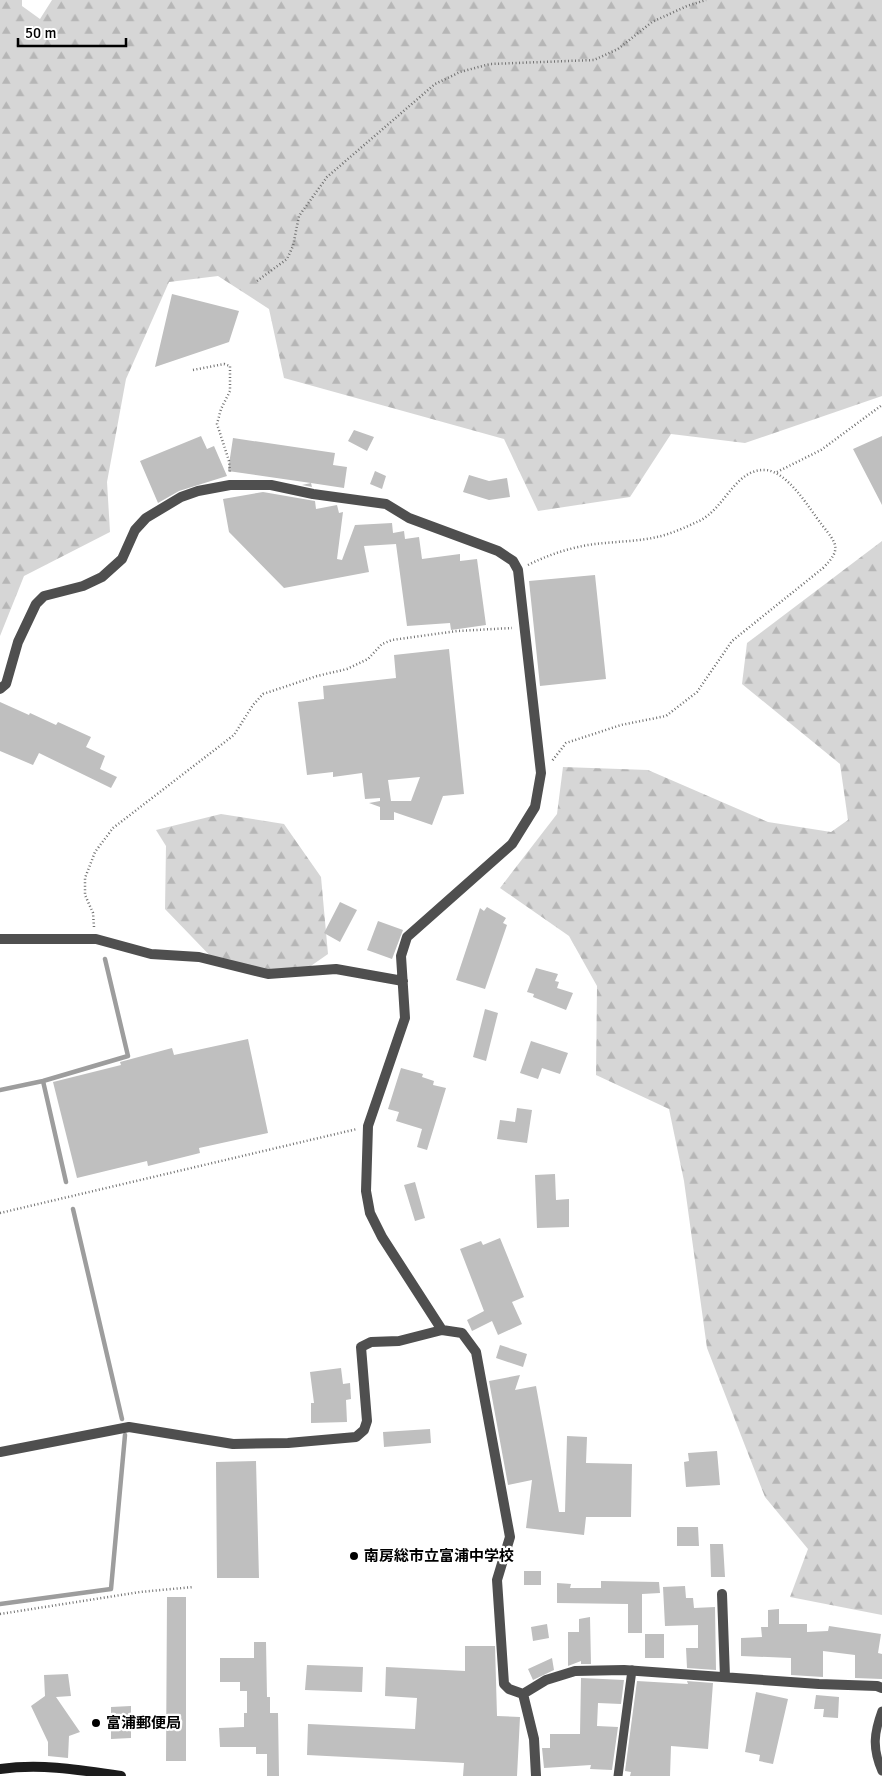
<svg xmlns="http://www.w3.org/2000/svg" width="882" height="1776" viewBox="0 0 882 1776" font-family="Signika,'Noto Sans JP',sans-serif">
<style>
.forest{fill:url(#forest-firs)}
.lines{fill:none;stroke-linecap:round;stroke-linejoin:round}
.stream{stroke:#9d9d9d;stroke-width:4.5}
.building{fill:#bfbfbf;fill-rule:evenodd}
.path{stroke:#717171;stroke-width:2.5;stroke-dasharray:1 2.5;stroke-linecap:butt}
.lane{stroke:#4f4f4f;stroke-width:9}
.street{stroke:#4f4f4f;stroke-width:10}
.secondary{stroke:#1c1c1c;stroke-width:10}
.poi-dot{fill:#000;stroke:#fff;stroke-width:2}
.labels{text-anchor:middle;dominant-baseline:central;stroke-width:4.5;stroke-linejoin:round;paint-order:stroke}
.poi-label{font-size:15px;font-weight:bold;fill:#000;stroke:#fff;text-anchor:start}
</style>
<defs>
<pattern id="forest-firs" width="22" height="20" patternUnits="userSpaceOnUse" patternTransform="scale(1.25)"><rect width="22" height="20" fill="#d6d6d6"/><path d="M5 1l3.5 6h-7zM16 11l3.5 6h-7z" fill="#b6b6b6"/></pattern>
</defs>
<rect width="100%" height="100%" fill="#fff"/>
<path class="forest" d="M0,0h22v6l18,13 12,-19h830v396l-137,47 -74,-9 -41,63 -92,14 -34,-72 -220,-61 -15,-69 -51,-33 -49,6 -43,97 -19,103 3,50 -86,44 -24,60z
M882,541v1074l-92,-18 18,-48 -43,-52 -58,-149 -23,-167 -15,-72 -73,-34 1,-89 -28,-50 -69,-48 57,-74 6,-47 85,3 120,52 63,10 17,-12 -8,-56 -98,-80 5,-41z
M221,814l63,10 37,53 7,77 -33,23 -76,-12 -54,-56 1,-63 -10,-16z"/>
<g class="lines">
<path class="stream" d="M43,1081l23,101
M0,1090l43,-9 85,-25 -23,-97
M73,1209l49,210
M0,1604l111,-15 14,-154"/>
</g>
<path class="building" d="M172,294l67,17 -10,31 -74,25z
M354,430l20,7 -7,14 -19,-10z
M201,436l6,13 7,-3 13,30 -48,15 -21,12 -18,-42z
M882,436v69l-29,-56z
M233,438l102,15 -2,12 14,2 -3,21 -33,-5 1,4 -10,-2 9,-2 -83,-12z
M375,471l11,5 -4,13 -12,-5z
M469,475l20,6 18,-3 3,19 -21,3 -26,-8z
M263,492l52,9 1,8 21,-4 2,8 4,-1 -6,47 5,1 13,-35 37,-2 1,10 11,-2 1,8 14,-2 3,22 38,-5v7l17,-2 9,66 -35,5 -1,-7 -43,3 -11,-82 -32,2 5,26 -85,16 -55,-56 -6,-33z
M595,575l11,104 -66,7 -11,-105z
M449,649l15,145 -21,2 -11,29 -38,-13v8h-14v-13l-11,-4 11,-2v-3l-15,1 -3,-26 -29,4v-5l-26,3 -9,-73 26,-3 -1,-13 73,-8 -2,-23zM420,777l-9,24h-20l-3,-21z
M0,702l29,13 1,-2 26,12 2,-3 33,15 -5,10 19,9 -5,13 17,8 -6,11 -72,-35 -6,12 -33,-14z
M340,902l17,8 -17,32 -16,-9z
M487,907l19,11 -3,5 4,2 -22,64 -29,-9 24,-72 4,3z
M378,921l25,9 -11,29 -25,-9z
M536,968l22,6 -3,7 4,1 -2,6 16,5 -7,17 -33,-13 1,-3 -7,-2z
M485,1009l13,4 -12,48 -13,-4z
M248,1039l20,94 -69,15 1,5 -52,13 -1,-5 -70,17 -24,-96 68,-17 -1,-3 52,-14 2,7z
M531,1041l37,12 -8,21 -18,-6 -4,11 -18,-6z
M401,1068l22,6 -1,3 12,4 -1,4 13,3 -19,62 -10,-3 5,-18 -26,-8 3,-9 -11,-3z
M517,1108l15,2 -5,33 -30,-4 3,-19 15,2z
M555,1174l1,26 13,-1v28l-32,1 -2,-53z
M415,1182l10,36 -10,3 -11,-36z
M500,1238l24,59 -12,5 10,22 -24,11 -6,-14 -20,10 -5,-11 17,-9 -24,-62 21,-8 2,4z
M500,1345l27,9 -4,13 -27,-9z
M341,1368l2,16 7,-1 1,16 -5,1 1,22 -36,1v-20h3l-4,-31z
M520,1375l-5,15 21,-4 23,126h6l2,-76 20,1 -1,26 46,1 -1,53h-45l-2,18 -58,-7 6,-48 -24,5 -19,-104z
M430,1429l1,14 -47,4 -1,-15z
M717,1451l3,34 -34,2 -2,-25 5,-1 -1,-8z
M256,1461l3,117h-42l-1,-116z
M677,1527h21l1,19h-22z
M710,1544h13l2,33h-14z
M524,1571h17v14h-17z
M601,1581l58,1 1,11 -18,1v39h-14v-29l-71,-1v-20l14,1 -1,4h31z
M685,1586l1,12h7l1,10 21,-1 1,63 -29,-2 -1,-20h12v-23l-33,1 -2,-39z
M167,1597h19v164h-20z
M779,1609v15h28v8l21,-1 1,-5 52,8 -3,19 4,1v25l-27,-1v-23l-32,-4v26l-32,-2v-17l-50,-2v-18l21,-1 -1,-10h7v-17z
M590,1617l1,47h-10v-3l-13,5v-34h11v-13z
M547,1624l2,14 -16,3 -2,-14z
M645,1634h19v24h-19z
M254,1642h12l1,55h3v16h8l1,63h-12v-22h-11v-7h-36l-1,-19 25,-1v-14h3v-22h-7v-9h-20v-24h34z
M465,1646h30l2,70 23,1 -3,59h-54l1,-13 -157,-8 1,-31 107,5 2,-31 -32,-2 1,-29 79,4z
M552,1658l2,12 -21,10 -5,-11z
M307,1665l56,2 -1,25 -57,-2z
M68,1674l3,22 -15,1 24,35 -11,4 -1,22 -20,-2v-14l-17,-36 14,-10 -1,-21z
M581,1678l43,2 -3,24 -23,-1 -1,23 21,1 -6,43 -22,-1 1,-4 -47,3 -2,-20h8v-14h30z
M637,1681l51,3 -1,-3 26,2 -5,66 -37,-3 -1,30h-40l1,-4 -6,-1z
M756,1692l32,7 -15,65 -14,-3 1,-6 -15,-3z
M816,1695l23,2 -1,21 -15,-1 1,-8h-10z
M131,1706v32l-20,1v-32z"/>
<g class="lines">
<path class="path" d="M257,281l30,-22 6,-13 6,-30 28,-39 108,-93 25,-12 30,-8 104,-4 24,-11 34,-27 35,-16 19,-6
M193,370l31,-6 6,2v25l-9,18 -4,15 12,37 1,12
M777,472l44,-22 61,-45
M528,565c16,-8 32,-14 50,-18 25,-6 53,-4 79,-10 14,-3 29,-10 42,-16 26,-12 36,-53 67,-51 22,2 43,38 56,55 15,19 20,24 1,43l-91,73 -35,51 -31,24 -45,9 -55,18 -14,18
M94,927l-1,-14 -8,-18v-17l10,-26 18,-24 121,-93 19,-30 10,-11 54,-18 30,-7 21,-10 14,-15 10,-4 65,-9 55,-3
M0,1213l357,-84
M0,1614l140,-22 53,-5"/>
<path class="lane" d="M882,1711c-8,22 -10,37 0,60
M618,1776l14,-106"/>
<path class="street" d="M0,689l6,-5 12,-42 18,-38 8,-8 39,-10 19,-9 20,-18 13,-29 11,-12 35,-21 17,-6 32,-6h41l42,9 73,10 23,14 89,33 15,10 5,9 23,203 -6,34 -23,37 -105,93 -6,19 4,62 -37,108 -2,65 4,22 12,24 60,93
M0,939h96l55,15 48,3 69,17 68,-5 67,12
M0,1452l129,-25 104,17 55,-1 68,-6 8,-7 3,-9 -6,-74 10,-5 28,-1 43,-11 20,3 14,19 34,185 -13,43 7,104 5,5 14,5 11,45 2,37
M722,1594l3,83
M523,1694l23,-14 29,-9 49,-1 195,14 58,2 5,2"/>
<path class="secondary" d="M0,1769c41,-6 81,1 121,7"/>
</g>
<g class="poi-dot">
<circle cx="354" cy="1556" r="5"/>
<circle cx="96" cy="1723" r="5"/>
</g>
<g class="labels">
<g class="poi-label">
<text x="364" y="1556">南房総市立富浦中学校</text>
<text x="106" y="1723">富浦郵便局</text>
</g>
</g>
<path d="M18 38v8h108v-8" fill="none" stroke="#000000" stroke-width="2.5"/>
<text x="25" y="38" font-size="15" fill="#000000" stroke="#ffffff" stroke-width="4" paint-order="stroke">50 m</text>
</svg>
